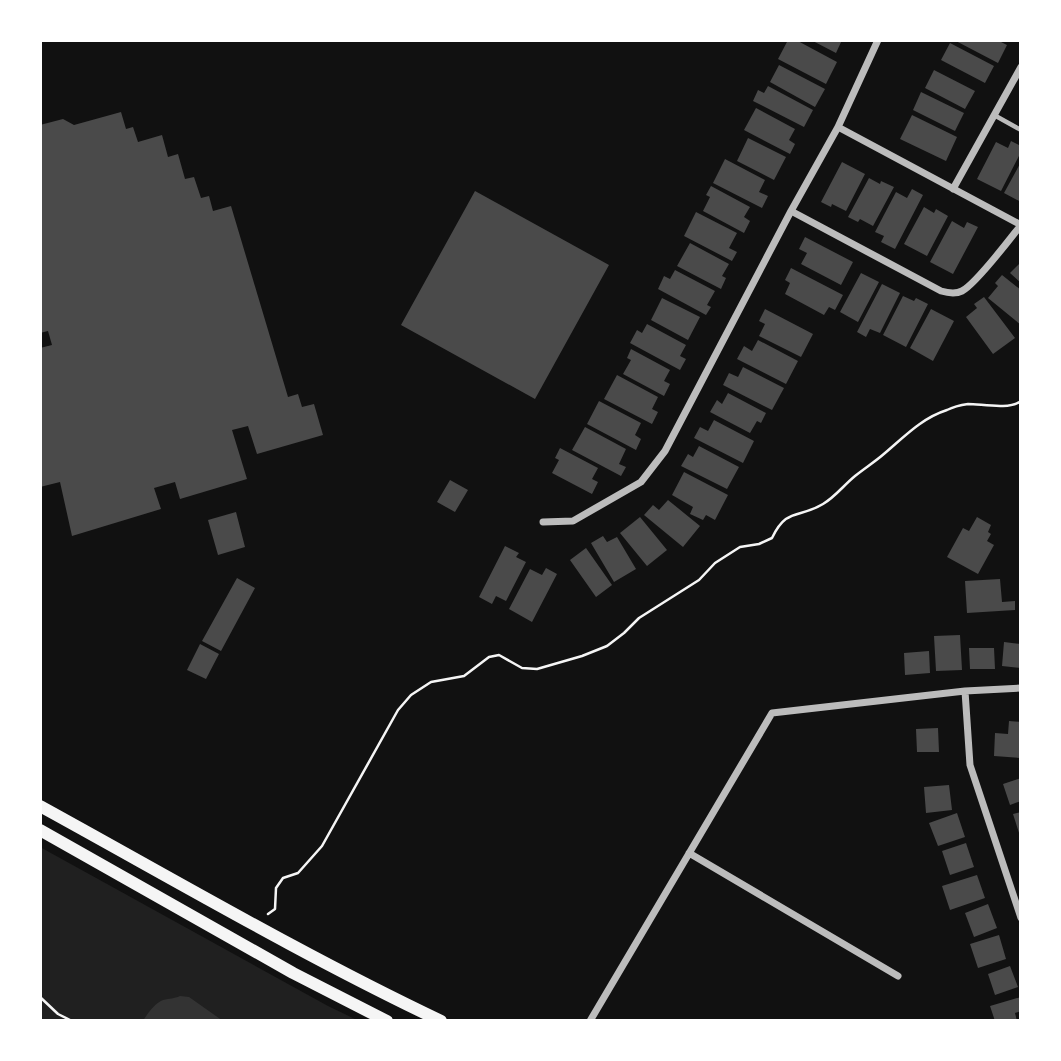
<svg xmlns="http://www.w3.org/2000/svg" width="1061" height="1061" viewBox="0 0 1061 1061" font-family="'Open Sans',sans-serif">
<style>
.green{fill:#202020}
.water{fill:#333}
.building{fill:#4a4a4a}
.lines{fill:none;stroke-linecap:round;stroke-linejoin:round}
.path{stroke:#f5f5f5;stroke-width:2.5}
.service{stroke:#bcbcbc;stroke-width:4.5}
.minor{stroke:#bcbcbc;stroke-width:7}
.secondary{stroke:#f5f5f5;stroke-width:12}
</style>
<rect width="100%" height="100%" fill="#111"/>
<path class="green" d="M40,847l288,159 31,15h-319z"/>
<path class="water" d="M180,996l9,1 34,24h-80c4,-7 12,-18 20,-21 7,-2 11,-1 17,-4z"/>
<path class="building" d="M788,40h8l41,22 -11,22 -48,-25z
M811,40h31l-6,13z
M954,40h43l10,5 -9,18z
M950,43l44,23 -9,17 -44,-23z
M779,65l46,24 -10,18 -45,-25z
M934,70l41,21 -10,18 -40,-21z
M768,86l45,24 -9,17 -51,-26 5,-11 6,3z
M921,92l43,21 -9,18 -42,-21z
M756,108l39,21 -6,11 6,4 -5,10 -46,-24z
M121,112l5,17 7,-2 5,15 24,-7 6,22 10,-3 7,25 9,-2 7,21 8,-2 4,15 18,-5 57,191 10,-3 4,13 12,-3 9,31 -66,19 -9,-28 -16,4 15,49 -67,20 -5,-17 -21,6 7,21 -89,27 -12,-54 -20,5v-139l12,-3 -4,-14 -8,2v-208l23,-6 11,6z
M912,115l45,22 -11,24 -46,-22z
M748,138l38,19 -12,23 -37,-19z
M1011,141l10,5v6l-20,39 -24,-12 19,-37 12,6z
M725,159l40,21 -6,12 9,4 -6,12 -49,-25z
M842,162l23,12 -19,37 -14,-7 -1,3 -10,-5z
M1021,162v40l-17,-9z
M869,178l11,6 1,-3 13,6 -21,39 -13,-7 -2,3 -10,-5z
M711,186l39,21 -6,10 6,4 -6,12 -41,-22 7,-14 -4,-2z
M912,189l11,6 -28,54 -14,-7 3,-6 -9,-4 21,-40 11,6z
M475,191l134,74 -74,134 -134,-74z
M924,207l10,6 2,-4 12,7 -21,40 -23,-12z
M696,212l41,21 -8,15 8,4 -5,9 -48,-25z
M952,221l12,7 3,-6 11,5 -25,47 -23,-12z
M805,237l48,25 -12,23 -40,-21 6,-11 -8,-4z
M690,243l39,21 -7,12 4,2 -5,11 -44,-23z
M1021,262v21l-11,-10z
M791,268l52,27 -8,15 -6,-3 -5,8 -39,-21 5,-11 -5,-3z
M675,270l40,21 -8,14 4,2 -5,8 -48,-26 6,-13 6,3z
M861,273l18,9 -21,40 -18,-10z
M1002,275l19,15v35l-33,-27 10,-12 -3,-3z
M882,284l18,9 -20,40 -10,-4 -4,8 -9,-5z
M903,296l11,5 2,-3 12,6 -22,43 -23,-12z
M984,297l31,41 -22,16 -27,-37 11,-9 -3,-4z
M662,298l38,19 -12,23 -37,-20z
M765,309l48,25 -12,23 -42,-21 6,-12 -6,-3z
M931,309l23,12 -21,40 -23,-13z
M647,324l39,21 -6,11 6,3 -6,11 -50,-27 7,-13 5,3z
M758,340l40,21 -12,23 -49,-25 7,-13 8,5z
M631,349l39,21 -6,11 6,3 -6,12 -41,-22 8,-14 -4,-2z
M743,367l41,21 -12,22 -49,-25 6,-12 9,4z
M617,375l41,22 -6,12 6,3 -6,12 -48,-25z
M728,393l38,20 -5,10 -4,-2 -7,12 -40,-21 7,-12 5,4z
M599,401l42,22 -6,12 6,4 -5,11 -49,-26z
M714,420l40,21 -11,22 -49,-25 6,-11 8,4z
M585,427l41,22 -7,15 7,3 -5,9 -49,-26z
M699,446l40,21 -12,22 -46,-23 7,-12 5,3z
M560,448l38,20 -6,11 6,3 -6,12 -40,-21 7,-13 -4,-2z
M684,472l44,23 -13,25 -9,-5 -3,5 -13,-6 3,-7 -21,-12z
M450,480l18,10 -13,22 -18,-10z
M668,500l32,26 -17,21 -39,-32 9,-10 6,5z
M236,512l9,35 -27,8 -10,-35z
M640,517l27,33 -20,16 -27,-33z
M977,517l14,8 -3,7 3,2 -4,7 7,4 -16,29 -31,-17 16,-29 6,3z
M603,536l4,6 10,-5 19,32 -22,13 -23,-39z
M505,546l14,7 -3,4 10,5 -20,39 -10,-5 -4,8 -13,-7z
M586,548l26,37 -16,12 -26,-37z
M546,568l11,6 -25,48 -23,-13 21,-40 12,6z
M237,578l18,10 -34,63 -19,-10z
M1000,579l2,23 13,-1v9l-48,3 -2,-32z
M960,635l2,35 -26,1 -2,-35z
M1004,642l17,2v24l-19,-2z
M200,644l19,10 -13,25 -19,-9z
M969,648h25l1,21h-25z
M929,651l1,22 -25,2 -1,-22z
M1009,721l12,1v36l-27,-2 1,-23 13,1z
M938,728l1,24h-22l-1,-23z
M1021,778v23l-11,4 -7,-21z
M949,785l3,25 -26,3 -2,-26z
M1021,812v24h-1l-7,-22z
M957,813l8,24 -27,9 -9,-23z
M966,843l8,24 -24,8 -8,-24z
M977,875l8,23 -35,12 -8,-24z
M988,904l9,24 -23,9 -9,-24z
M999,935l7,24 -28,9 -8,-24z
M1010,966l8,21 -23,8 -7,-21z
M1021,997v14l-6,2 2,8h-22l-5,-15z"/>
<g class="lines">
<path class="path" d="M268,914l7,-5 1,-21 7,-10 15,-5 24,-27 76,-136 13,-15 20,-13 33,-6 25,-19 10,-2 23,13 15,1 45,-13 25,-10 17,-13 15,-15 60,-38 16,-17 25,-16 19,-3 13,-6c15,-31 26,-19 51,-34 12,-7 21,-19 32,-28 10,-8 21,-15 30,-23 20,-17 37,-35 62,-43 6,-3 14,-5 21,-6 14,0 41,6 53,-3
M40,997l18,17 14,7"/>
<path class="service" d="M994,115l27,15"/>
<path class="minor" d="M838,127l183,98
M953,189l68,-122
M791,211l150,80c7,2 15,3 21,0 14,-7 47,-51 59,-66
M543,522l30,-1 68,-39 24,-31 126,-240 47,-84 40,-87
M965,691l5,74 51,153
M689,853l209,123
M590,1021l182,-308 193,-22 56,-3"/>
<path class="secondary" d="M40,806c133,73 264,150 401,215
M40,830l253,143 94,48"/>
</g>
<rect width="1061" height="1061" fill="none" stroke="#ffffff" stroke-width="84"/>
</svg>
